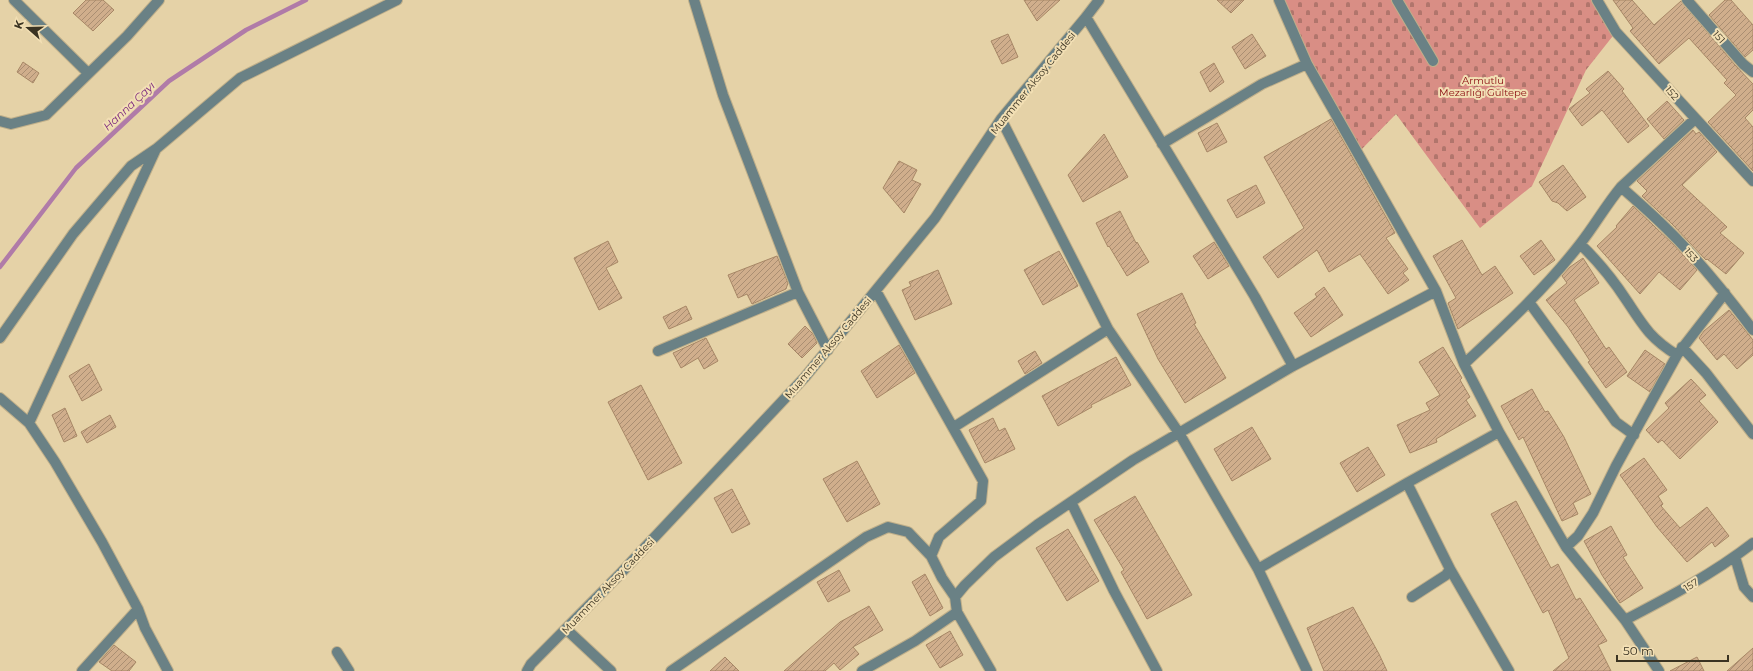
<svg xmlns="http://www.w3.org/2000/svg" width="1753" height="671" viewBox="0 0 1753 671" font-family="Montserrat,sans-serif">
<style>
.cemetery{fill:url(#cemetery-stones)}
.lines{fill:none;stroke-linecap:round;stroke-linejoin:round}
.stream{stroke:#b07ba8;stroke-width:4.5}
.building{fill:url(#building-hatch);stroke:#a78766}
.minor-casing{stroke:#bfaf8a;stroke-width:12}
.minor{stroke:#6a8185;stroke-width:10}
.labels{text-anchor:middle;dominant-baseline:central;stroke-width:4;stroke-linejoin:round;paint-order:stroke}
.street-label{font-size:10px;fill:#3a3322;stroke:#f2dfb4}
.park-label{font-size:10px;fill:#8b0e12;stroke:#f2dfb4}
.water-label{font-size:11px;font-style:italic;fill:#7c287e;stroke:#f2dfb4}
</style>
<defs>
<pattern id="cemetery-stones" width="16" height="16" patternUnits="userSpaceOnUse"><rect width="16" height="16" fill="#d98e85"/><path d="M2 7V4a2 2 0 0 1 4 0v3zM10 15v-3a2 2 0 0 1 4 0v3z" fill="#b1756c"/></pattern>
<pattern id="building-hatch" width="6" height="6" patternUnits="userSpaceOnUse"><rect width="6" height="6" fill="#d0ae8c"/><path d="M-1 1l2-2M0 6l6-6M5 7l2-2" fill="none" stroke="#aa8e72"/></pattern>
</defs>
<rect width="100%" height="100%" fill="#e5d2a7"/>
<path class="cemetery" d="M1279,0h316l21,32 -30,38 -54,116 -52,42 -84,-114 -38,39z"/>
<g class="lines">
<path class="stream" d="M0,267l76,-99 93,-87 77,-51 60,-30"/>
</g>
<path class="building" d="M86,0h17l11,10 -21,21 -20,-18z
M1024,0h36l-23,21z
M1217,0h27l-13,13z
M1613,0h19l22,25 27,-24 54,64 18,19v26l-8,8 8,9v44l-45,-49 28,-27 -12,-12 3,-3 -38,-42 -30,26 -29,-33 3,-3z
M1725,0h6l22,25v25l-8,7 -36,-42z
M1008,34l10,23 -16,7 -11,-23z
M1252,34l14,22 -21,13 -13,-22z
M23,62l16,11 -6,10 -16,-11z
M1214,63l10,19 -14,10 -10,-20z
M1608,71l16,18 -2,2 27,35 -21,17 -26,-33 -20,16 -13,-17 21,-16 -4,-4z
M1667,101l17,19 -20,19 -17,-20z
M1331,119l64,114 -9,5 22,31 -5,4 6,7 -21,14 -28,-40 -31,18 -12,-22 -39,28 -15,-21 41,-29 -40,-71z
M1217,123l10,19 -20,10 -9,-19z
M1693,130l3,4 3,-2 18,20 -35,33 45,42 -7,6 24,20 -18,21 -19,-15 -1,1 -34,-36 -30,-28 5,-5 -10,-10z
M1104,134l24,43 -45,25 -15,-27z
M899,161l18,9 -5,10 9,4 -17,29 -21,-25z
M1563,165l23,32 -19,14 -9,-8 -6,-2 -13,-19z
M1256,185l9,18 -28,15 -10,-18z
M1633,206l41,39 23,25 -17,20 -21,-18 -19,22 -43,-48 20,-19 -1,-1z
M1120,211l16,32 1,-1 12,20 -22,14 -18,-30 -1,1 -12,-24z
M1462,240l20,35 13,-9 18,27 -55,36 -10,-26 8,-5 -23,-42z
M1541,240l14,20 -21,15 -14,-19z
M608,241l10,21 -12,6 16,30 -23,12 -25,-52z
M1214,242l15,24 -21,13 -15,-23z
M1059,251l19,35 -35,19 -19,-35z
M777,256l11,27 -2,6 -34,15 -5,-10 -9,4 -10,-23z
M1583,258l16,25 -25,17 32,49 3,-2 18,25 -21,16 -18,-26 2,-1 -22,-34 -22,-27 21,-17 -5,-7 8,-9z
M938,270l14,34 -37,16 -13,-30 9,-4 -2,-4z
M1324,287l19,28 -32,22 -17,-24 23,-16 -2,-3z
M1182,293l14,30 -2,1 32,54 -41,25 -27,-44 -21,-45z
M686,306l6,13 -23,10 -6,-12z
M1729,310l24,30v15l-16,14 -13,-15 -7,6 -18,-22 5,-7z
M805,326l8,8 4,9 -15,15 -14,-14z
M706,338l12,23 -14,8 -6,-11 -17,10 -8,-15z
M899,345l16,28 -38,25 -16,-27z
M1443,347l19,31 -2,2 10,17 -4,3 10,16 -40,23 1,3 -27,11 -13,-28 33,-15 -4,-7 14,-8 -21,-33z
M1645,350l20,14 -15,28 -23,-16z
M1035,351l7,12 -17,11 -7,-13z
M1116,357l15,28 -40,20 1,2 -34,19 -16,-30z
M89,364l13,26 -20,11 -13,-25z
M1691,379l15,16 -7,6 19,21 -38,37 -18,-19 -4,3 -12,-13 23,-22 -4,-5z
M641,385l41,78 -34,17 -40,-78z
M1532,389l13,23 3,-1 16,26 27,57 -18,9 5,11 -16,7 -39,-84 -4,3 -18,-34z
M65,408l12,28 -13,6 -12,-27z
M110,415l6,12 -29,16 -6,-11z
M993,418l6,13 6,-3 10,21 -30,14 -16,-33z
M1252,427l19,32 -39,22 -18,-32z
M1368,447l17,28 -28,17 -17,-29z
M1644,458l23,32 -9,6 5,8 -2,2 19,22 27,-21 22,29 -14,11 -3,-5 -25,20 -30,-35 -37,-52z
M857,461l23,43 -33,18 -24,-43z
M732,489l18,35 -18,9 -18,-35z
M1135,496l57,99 -45,24 -26,-47 3,-2 -30,-50z
M1516,501l35,67 7,-4 18,36 4,-2 27,43 -9,4 13,26h-58l16,-13 -21,-48 -5,3 -52,-99z
M1611,526l16,29 -4,2 20,31 -23,15 -18,-28 -18,-34z
M1068,529l31,52 -32,20 -31,-53z
M839,570l11,21 -22,11 -11,-20z
M925,574l18,34 -13,8 -18,-34z
M869,606l14,24 -30,17 6,7 -19,16 -6,-7 -9,8h-41l56,-49z
M1353,607l26,47 8,17h-63l-17,-43z
M950,631l13,24 -23,13 -14,-23z
M114,645l22,17 -7,9h-17l-13,-9z
M1753,648v23h-26z
M725,657l14,14h-29z
M1697,657l7,14h-34z"/>
<g class="lines">
<defs>
<path id="minor" d="M14,0l74,73
M694,0l29,95 75,197 30,58
M1279,0l28,64 129,227 28,73 35,68 67,115 59,73 34,51
M1397,0l36,61
M1597,0l19,32 137,149
M1687,0l56,64 10,8
M1086,17l169,280 38,69
M1001,119l107,210 71,104 79,136 49,102
M0,121l11,3 35,-9 81,-79 32,-36
M1162,144l100,-60 45,-20
M1621,187c16,14 31,27 46,42 32,31 59,65 86,101
M1580,244c18,17 34,37 47,57 17,26 24,38 50,54
M876,291l107,190 -2,20 -42,36 -8,19 11,22 13,19 2,15 34,59
M1529,302l87,120 18,13
M0,338l73,-104 58,-68 25,-17 84,-71 157,-78
M1682,347l24,26 47,61
M658,351l140,-59
M1464,364c41,-38 82,-76 116,-120 15,-19 26,-39 41,-57l74,-68
M0,398l29,25 26,39 47,80 36,67 7,19 23,43
M29,423l127,-274
M954,427l154,-98
M1407,483l43,86 -4,6 -34,22
M1071,502l43,89 43,80
M1566,547l12,-11 15,-23 23,-47 61,-111 48,-62
M1735,557l9,30 9,10
M1258,569l149,-86 92,-51
M1450,569l59,102
M955,597l10,-12 29,-28 43,-32 96,-65 160,-94 143,-75
M1625,620c44,-23 88,-46 128,-77
M566,629l45,42
M337,652l12,19
M82,671l56,-62
M527,671l4,-7 88,-89 186,-198 130,-159 66,-99 85,-102 13,-17
M671,671l195,-134 22,-10 20,5 23,24
M862,671l53,-30 42,-29"/>
</defs>
<use href="#minor" class="minor-casing"/>
<use href="#minor" class="minor"/>
</g>
<g class="labels">
<g class="street-label">
<text transform="translate(1719 37) rotate(48)">151</text>
<text transform="translate(1033 83) rotate(-51)">Muammer Aksoy Caddesi</text>
<text transform="translate(1672 93) rotate(48)">152</text>
<text transform="translate(1691 255) rotate(48)">153</text>
<text transform="translate(828 348) rotate(-50)">Muammer Aksoy Caddesi</text>
<text transform="translate(1691 585) rotate(-32)">157</text>
<text transform="translate(608 586) rotate(-46)">Muammer Aksoy Caddesi</text>
</g>
<g class="park-label">
<text x="1483" y="80">Armutlu<tspan x="1483" dy="12">Mezarlığı Gültepe</tspan></text>
</g>
<g class="water-label">
<text transform="translate(129 106) rotate(-43)">Hanna Çayı</text>
</g>
</g>
<g transform="translate(28 28) rotate(290)" stroke="#f2dfb4" stroke-width="3" paint-order="stroke">
<path d="M0-3L7 15L0 10L-7 15Z" fill="#3a3322"/>
<text y="-6" font-size="11" font-weight="bold" text-anchor="middle" fill="#3a3322">K</text>
</g>
<path d="M1617 655v6h111v-6" fill="none" stroke="#3a3322" stroke-width="2"/>
<text x="1623" y="655" font-size="12" fill="#3a3322" stroke="#f2dfb4" stroke-width="3" paint-order="stroke">50 m</text>
</svg>
